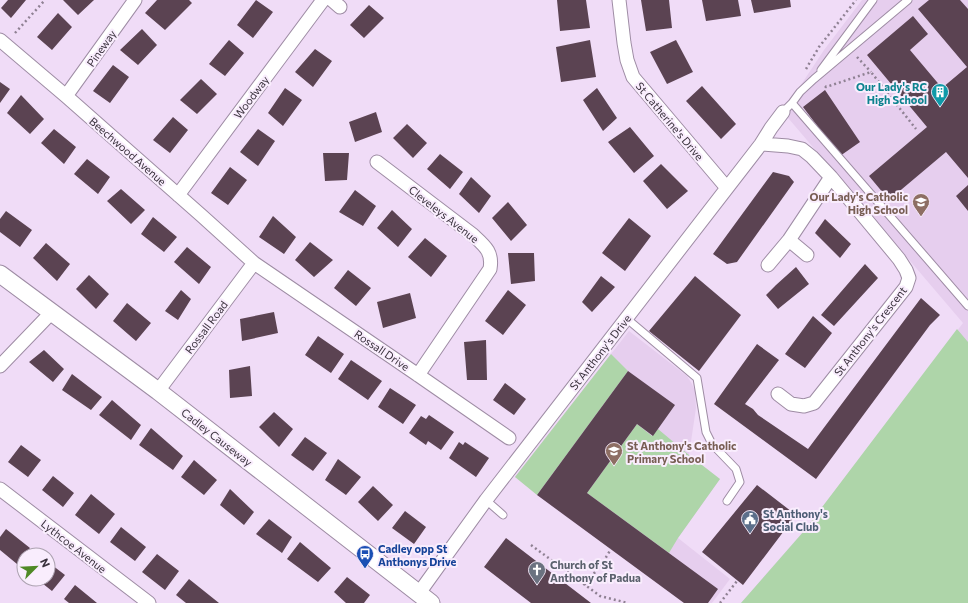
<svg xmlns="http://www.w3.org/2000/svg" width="968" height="603" viewBox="0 0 968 603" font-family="Commissioner,sans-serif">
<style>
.built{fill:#e6ceee}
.green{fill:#aed5a9}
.building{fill:#5b4352}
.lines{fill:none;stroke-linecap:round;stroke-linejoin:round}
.service-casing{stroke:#9e8ca4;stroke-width:9}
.minor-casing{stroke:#9e8ca4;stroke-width:15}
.tertiary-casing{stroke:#9e8ca4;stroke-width:19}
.path{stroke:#8f8193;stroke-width:2.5;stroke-dasharray:2 3;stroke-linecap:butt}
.service{stroke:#fff;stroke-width:7}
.minor{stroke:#fff;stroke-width:13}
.tertiary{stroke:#fff;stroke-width:17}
.labels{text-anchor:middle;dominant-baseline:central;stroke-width:4;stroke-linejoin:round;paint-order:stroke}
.street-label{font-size:11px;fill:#39313c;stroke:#f9edfd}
.culture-label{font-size:11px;font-weight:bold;fill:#0d838f;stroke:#f9edfd;text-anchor:end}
.education-label{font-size:11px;font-weight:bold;fill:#785e54;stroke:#f9edfd;text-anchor:end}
.service-label{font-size:11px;font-weight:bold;fill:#4e5e75;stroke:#f9edfd;text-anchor:start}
.transit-label{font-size:11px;font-weight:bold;fill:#164399;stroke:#f9edfd;text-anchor:start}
.worship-label{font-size:11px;font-weight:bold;fill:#5b616d;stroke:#f9edfd;text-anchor:start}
</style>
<rect width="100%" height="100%" fill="#f0dcf7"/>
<path class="built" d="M862,0h106v603h-227l63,-72 159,-208 -180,-211 41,-62z
M629,331l58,45 5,8 3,7 1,17 -7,47 31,24 -42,59 52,41 -18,24h-25l-122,-87 -50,-39z"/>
<path class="green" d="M957,329l11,13v261h-227l63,-72z
M611,354l17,17 -91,124 -22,-18z
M637,424l15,12 6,-7 31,26 31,24 -42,59 -9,15 -82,-60z"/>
<path class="building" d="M8,0h18l-15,18 -10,-10z
M63,0h31l-16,15z
M157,0h32l3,3 -27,27 -20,-17z
M256,0l17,12 -20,26 -16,-13z
M557,0h29l4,28 -30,3z
M641,0h28l3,28 -26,3z
M702,0h36l3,16 -35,5z
M751,0h39l1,7 -37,6z
M929,0h31l8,9v169l-22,-26 -57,48 -20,-24 58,-49 -60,-72 46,-39 15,18 -18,16 32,38 25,-21 -49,-58z
M369,5l15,13 -20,20 -14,-13z
M58,13l14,14 -20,23 -15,-13z
M142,29l15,16 -19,20 -18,-15z
M229,40l15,13 -19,23 -16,-12z
M590,40l6,37 -35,5 -5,-35z
M676,40l17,32 -26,12 -17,-32z
M315,49l17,12 -19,26 -18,-15z
M113,65l16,12 -19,26 -17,-12z
M201,79l16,15 -20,20 -17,-14z
M0,82l10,7 -10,14z
M702,86l34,38 -15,15 -35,-38z
M285,88l17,12 -19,26 -15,-13z
M597,88l20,30 -14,13 -20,-31z
M825,90l35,52 -20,14 -37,-49z
M21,95l23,24 -14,15 -23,-21z
M376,112l6,20 -27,10 -6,-20z
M173,117l15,13 -18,23 -17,-13z
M407,124l20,19 -14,15 -20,-20z
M630,127l24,29 -20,17 -26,-31z
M54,129l22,18 -12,17 -23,-21z
M258,129l17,12 -17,25 -18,-14z
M323,153h26l-2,27 -22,1z
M440,154l23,18 -13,17 -23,-20z
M87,159l23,18 -12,17 -24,-20z
M661,164l27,27 -21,18 -24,-28z
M230,167l17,13 -19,25 -17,-12z
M773,172l16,4 5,6 -57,80 -10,2 -14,-10z
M471,177l20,19 -12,17 -20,-19z
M968,185v26l-12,-15z
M121,189l24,21 -14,14 -24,-23z
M355,190l21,16 -13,20 -24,-14z
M508,202l19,23 -16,16 -19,-23z
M392,210l20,19 -14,18 -21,-19z
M6,211l26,19 -12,17 -20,-15v-13z
M273,216l23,21 -12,17 -25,-17z
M153,217l24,20 -13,15 -23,-18z
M629,218l22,18 -26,35 -23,-18z
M825,219l26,25 -11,14 -25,-25z
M425,238l22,18 -16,21 -23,-20z
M310,242l23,18 -19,17 -19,-17z
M46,243l24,21 -13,17 -24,-23z
M187,247l24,20 -12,17 -25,-22z
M508,253h26l1,28 -24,3z
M865,264l13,14 -44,48 -13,-11z
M796,267l13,17 -31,25 -12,-14 10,-10z
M348,270l23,18 -15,18 -22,-18z
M89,275l20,19 -13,15 -20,-20z
M601,276l14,11 -23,25 -10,-10z
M695,276l46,39 -42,56 -50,-40z
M181,290l10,9 -13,21 -13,-9z
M508,290l18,15 -23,30 -18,-14z
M410,293l6,25 -33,10 -6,-26z
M921,298l19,17 -10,10 -114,154 -102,-75 43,-60 22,16 -34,44 8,5 5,6 50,34z
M127,303l24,20 -15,18 -23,-20z
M274,312l4,21 -36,8 -2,-22z
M813,316l19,17 -27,35 -20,-14z
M318,336l26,18 -13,19 -26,-18z
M486,340l1,40h-20l-3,-38z
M44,350l20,19 -11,13 -24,-20z
M351,360l31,21 -14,19 -30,-21z
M250,366l2,30 -22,2 -1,-28z
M628,371l47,34 -22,31 -16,-12 -50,69 131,96 -10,14h-24l-147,-108z
M72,374l30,23 -11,13 -29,-20z
M505,383l21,16 -12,16 -21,-15z
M390,388l26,17 -13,19 -25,-17z
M112,400l29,25 -10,15 -32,-25z
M274,412l19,17 -14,18 -20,-20z
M429,415l25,17 -13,18 -13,-9 -2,4 -17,-12 12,-17 5,3z
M151,428l32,28 -10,14 -34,-25z
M305,437l22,16 -14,18 -22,-16z
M459,442l4,3 2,-3 24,16 -13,19 -27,-19z
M21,445l20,15 -13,17 -20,-15z
M338,459l23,18 -15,18 -21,-15z
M194,460l23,20 -13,15 -23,-18z
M53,476l21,17 -11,14 -21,-17z
M757,485l39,30 -53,70 -41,-33z
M373,486l20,19 -15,16 -20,-19z
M230,489l24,23 -10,13 -24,-20z
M91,494l24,20 -16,20 -24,-19z
M405,511l21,16 -12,17 -22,-16z
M269,519l23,18 -10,16 -26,-19z
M121,527l25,20 -11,14 -25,-19z
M6,529l24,19 -13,16 -17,-14v-13z
M506,538l85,65h-60l-47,-36z
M300,542l31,26 -13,14 -31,-23z
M157,554l22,17 -14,19 -23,-18z
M48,562l17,13 -13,16 -15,-12h11z
M347,577l23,18 -6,8h-18l-12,-11z
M189,579l30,24h-33l-10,-8z
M75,585l22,18h-28l-5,-4z"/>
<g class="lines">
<defs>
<path id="service" d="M821,70l52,-70
M792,103l176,203
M783,112l9,-9 8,-11 14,-13 94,-79
M626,318l71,60 9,54 6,12 24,25 4,13 -13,19
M486,500l17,15"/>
<path id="minor" d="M332,0l8,7
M619,0l5,43 3,17 6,17 94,111
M0,40l66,56 136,120 52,47 164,112 91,63
M66,96l69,-96
M761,144l27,2 14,3 10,8 19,20 68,82 7,11 3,8 -3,9 -92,116 -10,3 -13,-2 -13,-10
M377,162l96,73c12,11 20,17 17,34l-72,106
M178,195l145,-195
M789,240l18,15
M768,265l21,-25 42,-63
M0,366l51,-53
M158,391l96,-128
M0,489l149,114
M419,593l67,-93 275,-356 10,-16 12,-16"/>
<path id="tertiary" d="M0,274l158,117 273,212"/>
</defs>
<use href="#service" class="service-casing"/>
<use href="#minor" class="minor-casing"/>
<use href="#tertiary" class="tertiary-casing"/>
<path class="path" d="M15,33l30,-33
M857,57l14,15
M806,69l13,-22 37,-47
M825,86l1,1 45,-15 45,57
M531,545l69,51 28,7
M584,585l18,-21 9,-15
M720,603l17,-22"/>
<use href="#service" class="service"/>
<use href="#minor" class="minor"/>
<use href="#tertiary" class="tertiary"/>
</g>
<defs>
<symbol id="building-pin" viewBox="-11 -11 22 30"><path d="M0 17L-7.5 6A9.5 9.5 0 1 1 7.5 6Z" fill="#0f9aa8" stroke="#f9edfd"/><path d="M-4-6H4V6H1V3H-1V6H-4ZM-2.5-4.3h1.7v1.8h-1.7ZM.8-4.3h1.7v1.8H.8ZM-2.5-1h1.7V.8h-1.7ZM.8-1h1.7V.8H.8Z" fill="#fff"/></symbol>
<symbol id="school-pin" viewBox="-11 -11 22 30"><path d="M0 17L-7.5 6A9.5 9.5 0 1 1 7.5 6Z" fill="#8d6e63" stroke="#f9edfd"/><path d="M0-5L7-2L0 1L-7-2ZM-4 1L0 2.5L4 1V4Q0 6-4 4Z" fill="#fff"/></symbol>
<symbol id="civic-pin" viewBox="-11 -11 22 30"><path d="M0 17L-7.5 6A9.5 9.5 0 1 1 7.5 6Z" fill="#5c6f8a" stroke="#f9edfd"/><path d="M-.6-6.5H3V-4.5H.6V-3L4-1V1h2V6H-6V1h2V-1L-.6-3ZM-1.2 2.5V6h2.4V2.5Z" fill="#fff"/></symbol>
<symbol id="bus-pin" viewBox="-11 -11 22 30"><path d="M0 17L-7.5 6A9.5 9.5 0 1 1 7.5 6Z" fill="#1a4fb4" stroke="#f9edfd"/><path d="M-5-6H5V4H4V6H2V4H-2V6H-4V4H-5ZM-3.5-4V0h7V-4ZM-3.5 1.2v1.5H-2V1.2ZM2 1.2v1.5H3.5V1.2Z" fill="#fff"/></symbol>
<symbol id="church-pin" viewBox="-11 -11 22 30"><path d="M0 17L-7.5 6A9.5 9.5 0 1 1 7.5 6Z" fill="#6b7280" stroke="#f9edfd"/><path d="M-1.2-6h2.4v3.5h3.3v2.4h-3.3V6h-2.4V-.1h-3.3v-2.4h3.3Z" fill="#fff"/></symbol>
</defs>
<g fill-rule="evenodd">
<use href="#building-pin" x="930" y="82" width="20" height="27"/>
<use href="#school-pin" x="911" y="192" width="20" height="27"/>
<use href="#school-pin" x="604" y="441" width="20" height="27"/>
<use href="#civic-pin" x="740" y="509" width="20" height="27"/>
<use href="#bus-pin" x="355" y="544" width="20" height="27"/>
<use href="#church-pin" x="527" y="560" width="20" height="27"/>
</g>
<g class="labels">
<g class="street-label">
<text transform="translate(101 48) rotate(-55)">Pineway</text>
<text transform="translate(251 97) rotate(-53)">Woodway</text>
<text transform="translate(670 121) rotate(50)">St Catherine's Drive</text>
<text transform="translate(128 151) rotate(41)">Beechwood Avenue</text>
<text transform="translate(444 214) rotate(38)">Cleveleys Avenue</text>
<text transform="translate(206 327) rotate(-53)">Rossall Road</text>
<text transform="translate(870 331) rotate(-52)">St Anthony's Crescent</text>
<text transform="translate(382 350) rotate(34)">Rossall Drive</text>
<text transform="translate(600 352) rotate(-52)">St Anthony's Drive</text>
<text transform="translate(217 437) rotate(38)">Cadley Causeway</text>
<text transform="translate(74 546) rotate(38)">Lythcoe Avenue</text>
</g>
<g class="culture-label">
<text x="927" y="86">Our Lady's RC<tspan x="927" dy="13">High School</tspan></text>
</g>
<g class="education-label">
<text x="908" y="196">Our Lady's Catholic<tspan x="908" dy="13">High School</tspan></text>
<text x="627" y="445" text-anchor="start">St Anthony's Catholic<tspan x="627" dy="13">Primary School</tspan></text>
</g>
<g class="service-label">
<text x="763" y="513">St Anthony's<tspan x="763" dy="13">Social Club</tspan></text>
</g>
<g class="transit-label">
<text x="378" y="548">Cadley opp St<tspan x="378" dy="13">Anthonys Drive</tspan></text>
</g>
<g class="worship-label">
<text x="550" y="564">Church of St<tspan x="550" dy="13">Anthony of Padua</tspan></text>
</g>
</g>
<g transform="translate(36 567) rotate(66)"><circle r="19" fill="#f9edfd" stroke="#aca2b0"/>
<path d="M0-3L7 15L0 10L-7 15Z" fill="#4f8926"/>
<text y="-6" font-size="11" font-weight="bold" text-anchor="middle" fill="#39313c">N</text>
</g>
</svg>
